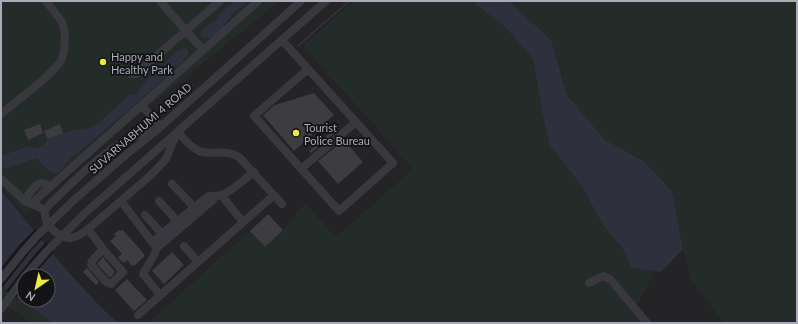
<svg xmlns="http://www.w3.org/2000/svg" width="798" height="324" viewBox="0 0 798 324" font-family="Lato,sans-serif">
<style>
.built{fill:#242326;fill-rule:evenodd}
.green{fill:#232c28}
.water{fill:#2e313d;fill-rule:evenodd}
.pier{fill:#181719}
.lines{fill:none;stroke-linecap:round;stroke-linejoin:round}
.stream{stroke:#2e313d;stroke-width:2}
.building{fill:#3d3c41}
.minor{stroke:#39383e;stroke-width:8}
.poi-dot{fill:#ebec3d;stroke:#131214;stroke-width:1.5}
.labels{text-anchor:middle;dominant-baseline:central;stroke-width:3.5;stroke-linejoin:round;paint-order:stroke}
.poi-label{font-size:11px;fill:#aaaab9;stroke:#131214;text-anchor:start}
.street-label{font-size:11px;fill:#aaaab9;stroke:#131214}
</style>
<rect width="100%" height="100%" fill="#181719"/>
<path class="built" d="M1,1h796v322h-796zM24,276h24v24h-24z"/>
<path class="green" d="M1,1h279l-151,122 -104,91 -24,-27z
M353,1h121l4,5 26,20 29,33 8,46 8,39 34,44 19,36 22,26 7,18 22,3 -1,6 -15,28 15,18h-504l102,-92 15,16 18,-17 22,-27 31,34 77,-68 -110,-123z
M509,1h288v322h-73l-33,-44 -8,-30 -11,-58 -28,-30 -39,-21 -38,-45 -16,-55z
M1,285l52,38h-22l-30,-22z"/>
<path class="water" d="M235,1h14l-15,11 -12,16 -9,8 -5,2h-3l-3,-1 -1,-3 2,-5 12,-8 5,-7z
M474,1h35l42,39 16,55 38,45 39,21 28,30 11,58 -22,23 -30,-4 -7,-18 -22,-26 -19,-36 -34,-44 -8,-39 -8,-46 -29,-33 -26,-20z
M185,48c7,5 1,8 -2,13 -20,18 -39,36 -59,53 -8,7 -17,13 -24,20 -9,7 -17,15 -26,21 -7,4 -9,15 -17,18 -9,2 -14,-11 -21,-15l-28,10 -7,-1v-11l25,-9 11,1 7,-4 4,-5 15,-6 11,-3 15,-2 10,-5 31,-29 5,1c5,-4 7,-11 12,-15 4,-4 12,-6 16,-11 2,-2 2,-5 4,-8 4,-5 11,-12 18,-13z
M1,190c37,45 73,93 117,133h-65l-52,-38zM24,276h24v24h-24z"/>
<path class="pier" d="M35,229l8,9 -12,13 -29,37 -1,-1v-19l19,-24z
M46,242l8,10 -21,24h-9v12l-8,10 -10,-7 29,-37z"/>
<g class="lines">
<path class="stream" d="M298,46l51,-45"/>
</g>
<path class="building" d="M314,93l20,22 -40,36 -31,-36 12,-10z
M40,124l3,9 -15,7 -4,-10z
M60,124l3,9 -15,6 -4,-8z
M335,129l2,2 -26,22 -2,-2z
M344,140l19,22 -25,22 -20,-23z
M268,214l15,16 -18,17 -15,-16z
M119,230l2,1 2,-1 21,24v3l-9,8 -3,1 -5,-6 -3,3 -6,-5v-1l4,-3 -12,-13 6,-5 -2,-2z
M172,252l12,13 -20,19 -12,-13z
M103,257l12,15 -5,6 -13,-14z
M87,268l12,14 -3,3 -13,-13z
M127,279l20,21 -13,11 -19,-21z"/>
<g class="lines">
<path class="minor" d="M160,1l43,49
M282,40l111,123 -54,48 -85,-95 54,-47
M131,74h5l84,-73
M141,105l20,21
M1,114l41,-33 16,-16 4,-6 2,-9 1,-16 -3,-12 -16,-21
M154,129c-11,4 -21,7 -31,13 -27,16 -50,40 -72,61 -2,2 -5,5 -6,8 -2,14 14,27 26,27 7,-1 12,-5 17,-9l63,-54 15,-16 10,-24
M178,132c6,7 12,15 21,19 9,4 19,0 28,2 5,0 8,2 12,4l43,47
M301,169l55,-47
M1,179l24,22
M172,184l22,23
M222,195l4,6 17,21
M121,201l31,41 5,6 56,-48 2,-4
M159,201l21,23
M32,204l-7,-3c3,-5 9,-17 16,-18 3,0 6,2 9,3
M45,210l-13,-6 8,-8 218,-195
M145,215l20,22
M88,229l15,20
M152,242l56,-46c5,0 9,0 13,-1 11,-3 23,-16 33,-23
M184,246l14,16
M157,248l-4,9 -10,17 17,21
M103,249l20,23 -12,12 -5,-2 -15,-17 1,-4z
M25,276l22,-25 37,-37 242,-213
M1,279l21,-26 14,-16 39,-38 52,-45 30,-24 144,-129
M589,283l14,-7 7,3 37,44
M1,309l23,-31
M138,315l136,-120"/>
</g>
<g class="poi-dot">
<circle cx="103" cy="62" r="4"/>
<circle cx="296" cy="133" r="4"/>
</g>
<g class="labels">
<g class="poi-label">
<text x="111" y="56">Happy and<tspan x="111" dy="13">Healthy Park</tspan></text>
<text x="304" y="127">Tourist<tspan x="304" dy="13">Police Bureau</tspan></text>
</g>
<g class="street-label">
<text transform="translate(140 128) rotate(-41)">SUVARNABHUMI 4 ROAD</text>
</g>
</g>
<rect width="798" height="324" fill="none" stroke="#aaaab9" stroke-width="4"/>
<g transform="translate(36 288) rotate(214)"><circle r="19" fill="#131214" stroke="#4f4f56"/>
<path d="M0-3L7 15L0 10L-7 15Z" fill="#ebec3d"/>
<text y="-6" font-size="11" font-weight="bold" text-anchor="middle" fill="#aaaab9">N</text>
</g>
</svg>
